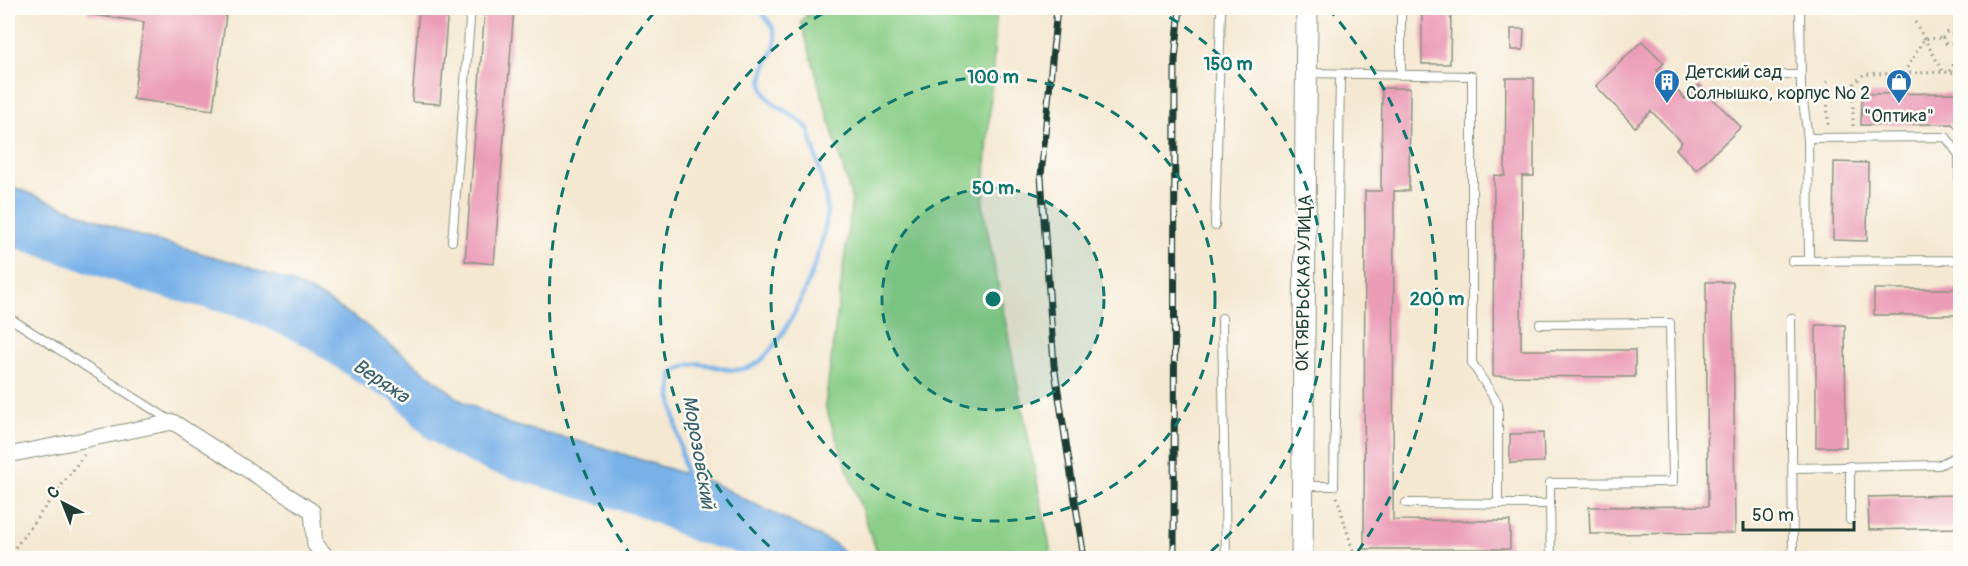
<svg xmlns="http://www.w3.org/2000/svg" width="1968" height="566" viewBox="0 0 1968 566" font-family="Pangolin,sans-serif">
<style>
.green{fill:#8ace87;stroke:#54865e;stroke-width:1.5}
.water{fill:#78b1e8;stroke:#4c778e;stroke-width:1.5}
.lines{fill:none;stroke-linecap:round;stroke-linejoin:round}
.stream{stroke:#78b1e8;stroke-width:4.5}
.river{stroke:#78b1e8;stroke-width:27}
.building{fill:#eb9cb7}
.service-casing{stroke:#8a9282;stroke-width:10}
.minor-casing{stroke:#8a9282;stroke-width:17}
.secondary-casing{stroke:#8a9282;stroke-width:23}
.path{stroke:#8a9282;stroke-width:3;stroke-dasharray:1.5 4.5;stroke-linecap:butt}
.service{stroke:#fff;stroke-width:8}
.minor{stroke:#fff;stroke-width:15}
.secondary{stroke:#fff;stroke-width:21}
.rail-casing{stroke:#1f3d34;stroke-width:7}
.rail{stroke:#fdfcf7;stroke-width:4.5;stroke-dasharray:14;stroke-linecap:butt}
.ring{fill:none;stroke:#0f766e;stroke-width:3;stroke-dasharray:10 8}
.labels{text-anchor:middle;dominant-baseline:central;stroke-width:5;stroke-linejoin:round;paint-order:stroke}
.poi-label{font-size:18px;fill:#1f3d34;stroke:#fdfcf7;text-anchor:start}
.street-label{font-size:18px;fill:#1f3d34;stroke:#fdfcf7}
.water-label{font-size:20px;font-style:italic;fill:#3a606a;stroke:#fdfcf7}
.centre{fill:#0f766e;stroke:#fdfcf7;stroke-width:3}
.ring-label{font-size:18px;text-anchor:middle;font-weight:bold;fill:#0f766e;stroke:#fdfcf7;stroke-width:5;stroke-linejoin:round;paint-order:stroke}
</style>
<rect width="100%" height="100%" fill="#fdfcf7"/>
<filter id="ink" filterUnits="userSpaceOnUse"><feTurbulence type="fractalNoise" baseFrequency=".0167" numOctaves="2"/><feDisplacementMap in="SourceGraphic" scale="12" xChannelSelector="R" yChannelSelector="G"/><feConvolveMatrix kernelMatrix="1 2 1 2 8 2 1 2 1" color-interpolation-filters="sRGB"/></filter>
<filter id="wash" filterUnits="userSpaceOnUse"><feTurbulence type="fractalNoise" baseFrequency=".008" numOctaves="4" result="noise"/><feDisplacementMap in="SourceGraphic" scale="24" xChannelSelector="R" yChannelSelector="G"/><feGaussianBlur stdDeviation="1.35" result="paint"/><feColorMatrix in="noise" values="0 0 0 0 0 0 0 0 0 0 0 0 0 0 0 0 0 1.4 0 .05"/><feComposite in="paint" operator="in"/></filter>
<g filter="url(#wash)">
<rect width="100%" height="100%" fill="#f4e8d1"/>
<path class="green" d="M813,8h184l-14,200 69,350h-173l-54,-152 27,-206 -51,-178z"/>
<path class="water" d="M8,185l125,49 106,30 52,18 31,15 37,23 103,81 47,23 95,24 109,35 122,61 15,14h-79l-42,-21 -121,-45 -107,-33 -66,-28 -26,-19 -24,-33 -95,-66 -31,-10 -109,-26 -142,-47z"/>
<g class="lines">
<path class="stream" d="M686,477l-15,-80 1,-23c33,-25 47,5 78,-7 35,-14 77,-120 77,-156 0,-21 -13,-59 -18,-81 -10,-16 -43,-23 -46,-43 -6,-31 36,-41 -7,-79"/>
<path class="river" d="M8,231l149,51 93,24 62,28 61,43 26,12 34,36 22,16 38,18 153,45 52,25 56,15 24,14"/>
</g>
<g id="blocks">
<path class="building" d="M89,8h138l-14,102 -80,-11 11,-77 -56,-8z
M419,8h29l-8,96 -28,-2z
M485,8h29l-20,256 -29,-3z
M1422,8h29l-1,56h-28z
M1511,29h13l-1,21h-12z
M1642,41l22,22 -7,7 28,29 14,-14 42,42 -45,43 -20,-21 6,-7 -31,-31 -16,16 -39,-41z
M1506,78h28v98h-12l-1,174h114v27l-142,-1 1,-201 11,1z
M1382,88h28l-1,103h-15l-1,329 117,1v28h-146l1,-358h16z
M1960,93v41l-8,-10 -91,1 1,-31z
M1834,162l34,1 -1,78 -34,-1z
M1706,282h27l2,251 -145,1 -1,-27 119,-1z
M1874,289h86v26h-86z
M1816,325h29l1,122h-30z
M1543,433l1,29 -34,1v-29z
M1960,491v37l-91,2 -1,-33 89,-2z"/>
</g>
</g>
<g filter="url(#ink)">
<use href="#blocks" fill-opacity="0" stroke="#8a9282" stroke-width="1.5"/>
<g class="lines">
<defs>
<path id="service" d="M1800,8l1,79 7,51 1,123
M1308,73l164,3v287l26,41v100
M1401,75v-67
M1781,75h19
M1808,138l138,-1 13,18 1,105
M1215,226l6,-218
M452,241l19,-233
M1792,261l168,-1
M8,317l163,104
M1222,318l4,240
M1791,318l2,240
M1540,324l130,-1 3,159 -123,1v21
M1850,466v54
M1794,468l145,-3 18,-9 3,-8
M1305,486h29l6,-412
M1406,503l144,1 1,54"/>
<path id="minor" d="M8,455l165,-33 139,89 3,34 12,13"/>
<path id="secondary" d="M1302,558l5,-550"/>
</defs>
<use href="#service" class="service-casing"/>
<use href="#minor" class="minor-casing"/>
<use href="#secondary" class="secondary-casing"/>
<path class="path" d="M1915,22l28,50
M1943 38a6 6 0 1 1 12 0a6 6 0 1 1-12 0Z
M1949,71l11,-15
M1904,73l20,-34 19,-1
M1827,81l1,46
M1853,126v-41l11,-11 96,-2
M1337,497l18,61
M8,557l76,-102"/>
<use href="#service" class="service"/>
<use href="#minor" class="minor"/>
<use href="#secondary" class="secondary"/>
<defs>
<path id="rail" d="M1057,8l-16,168 13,189 30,193
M1174,558l1,-498 5,-52"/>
</defs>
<use href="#rail" class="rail-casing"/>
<use href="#rail" class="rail"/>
</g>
</g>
<circle cx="993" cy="299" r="111" fill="#0f766e" fill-opacity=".12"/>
<g class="ring">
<circle cx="993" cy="299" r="111"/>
<circle cx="993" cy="299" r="222"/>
<path d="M783 558A333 333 0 0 1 832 8M1154 8A333 333 0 0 1 1203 558"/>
<path d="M632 557A444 444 0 0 1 658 8M1328 8A444 444 0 0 1 1354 557"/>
</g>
<defs>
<symbol id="building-pin" viewBox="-11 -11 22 30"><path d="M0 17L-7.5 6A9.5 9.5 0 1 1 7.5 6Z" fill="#1f6fb2" stroke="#fdfcf7"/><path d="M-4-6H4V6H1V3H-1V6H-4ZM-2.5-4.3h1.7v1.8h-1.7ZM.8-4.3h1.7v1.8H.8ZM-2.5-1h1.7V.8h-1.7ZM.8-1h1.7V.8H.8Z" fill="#fff"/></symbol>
<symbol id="shop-pin" viewBox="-11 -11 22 30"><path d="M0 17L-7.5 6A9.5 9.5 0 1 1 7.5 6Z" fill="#1f6fb2" stroke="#fdfcf7"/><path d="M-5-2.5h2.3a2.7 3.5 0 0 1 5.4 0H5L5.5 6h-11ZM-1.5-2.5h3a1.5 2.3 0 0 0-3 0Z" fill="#fff"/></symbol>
</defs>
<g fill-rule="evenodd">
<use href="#building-pin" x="1652" y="67" width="30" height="40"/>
<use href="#shop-pin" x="1884" y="67" width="30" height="40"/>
</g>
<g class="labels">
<g class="poi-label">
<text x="1686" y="72">Детский сад<tspan x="1686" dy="21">Солнышко, корпус № 2</tspan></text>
<text x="1899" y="116" text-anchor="middle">"Оптика"</text>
</g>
<g class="street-label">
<text transform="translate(1304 283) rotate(-89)">ОКТЯБРЬСКАЯ УЛИЦА</text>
</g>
<g class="water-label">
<text transform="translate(381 381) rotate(34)">Веряжа</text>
<text transform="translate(699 452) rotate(80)">Морозовский</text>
</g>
</g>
<circle cx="993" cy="299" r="9" class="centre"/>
<g class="ring-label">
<text x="1228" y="70">150 m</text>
<text x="993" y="83">100 m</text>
<text x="993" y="194">50 m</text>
<text x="1437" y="305">200 m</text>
</g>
<rect width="1968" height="566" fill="none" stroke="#fdfcf7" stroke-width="30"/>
<g transform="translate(63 503) rotate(318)" stroke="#fdfcf7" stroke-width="4.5" paint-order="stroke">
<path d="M0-4.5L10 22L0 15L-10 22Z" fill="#1f3d34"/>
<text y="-9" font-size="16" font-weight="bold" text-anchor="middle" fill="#1f3d34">С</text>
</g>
<path d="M1743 521v9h111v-9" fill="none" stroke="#1f3d34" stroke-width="3"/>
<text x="1752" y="521" font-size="18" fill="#1f3d34" stroke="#fdfcf7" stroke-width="4.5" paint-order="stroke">50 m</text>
</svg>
